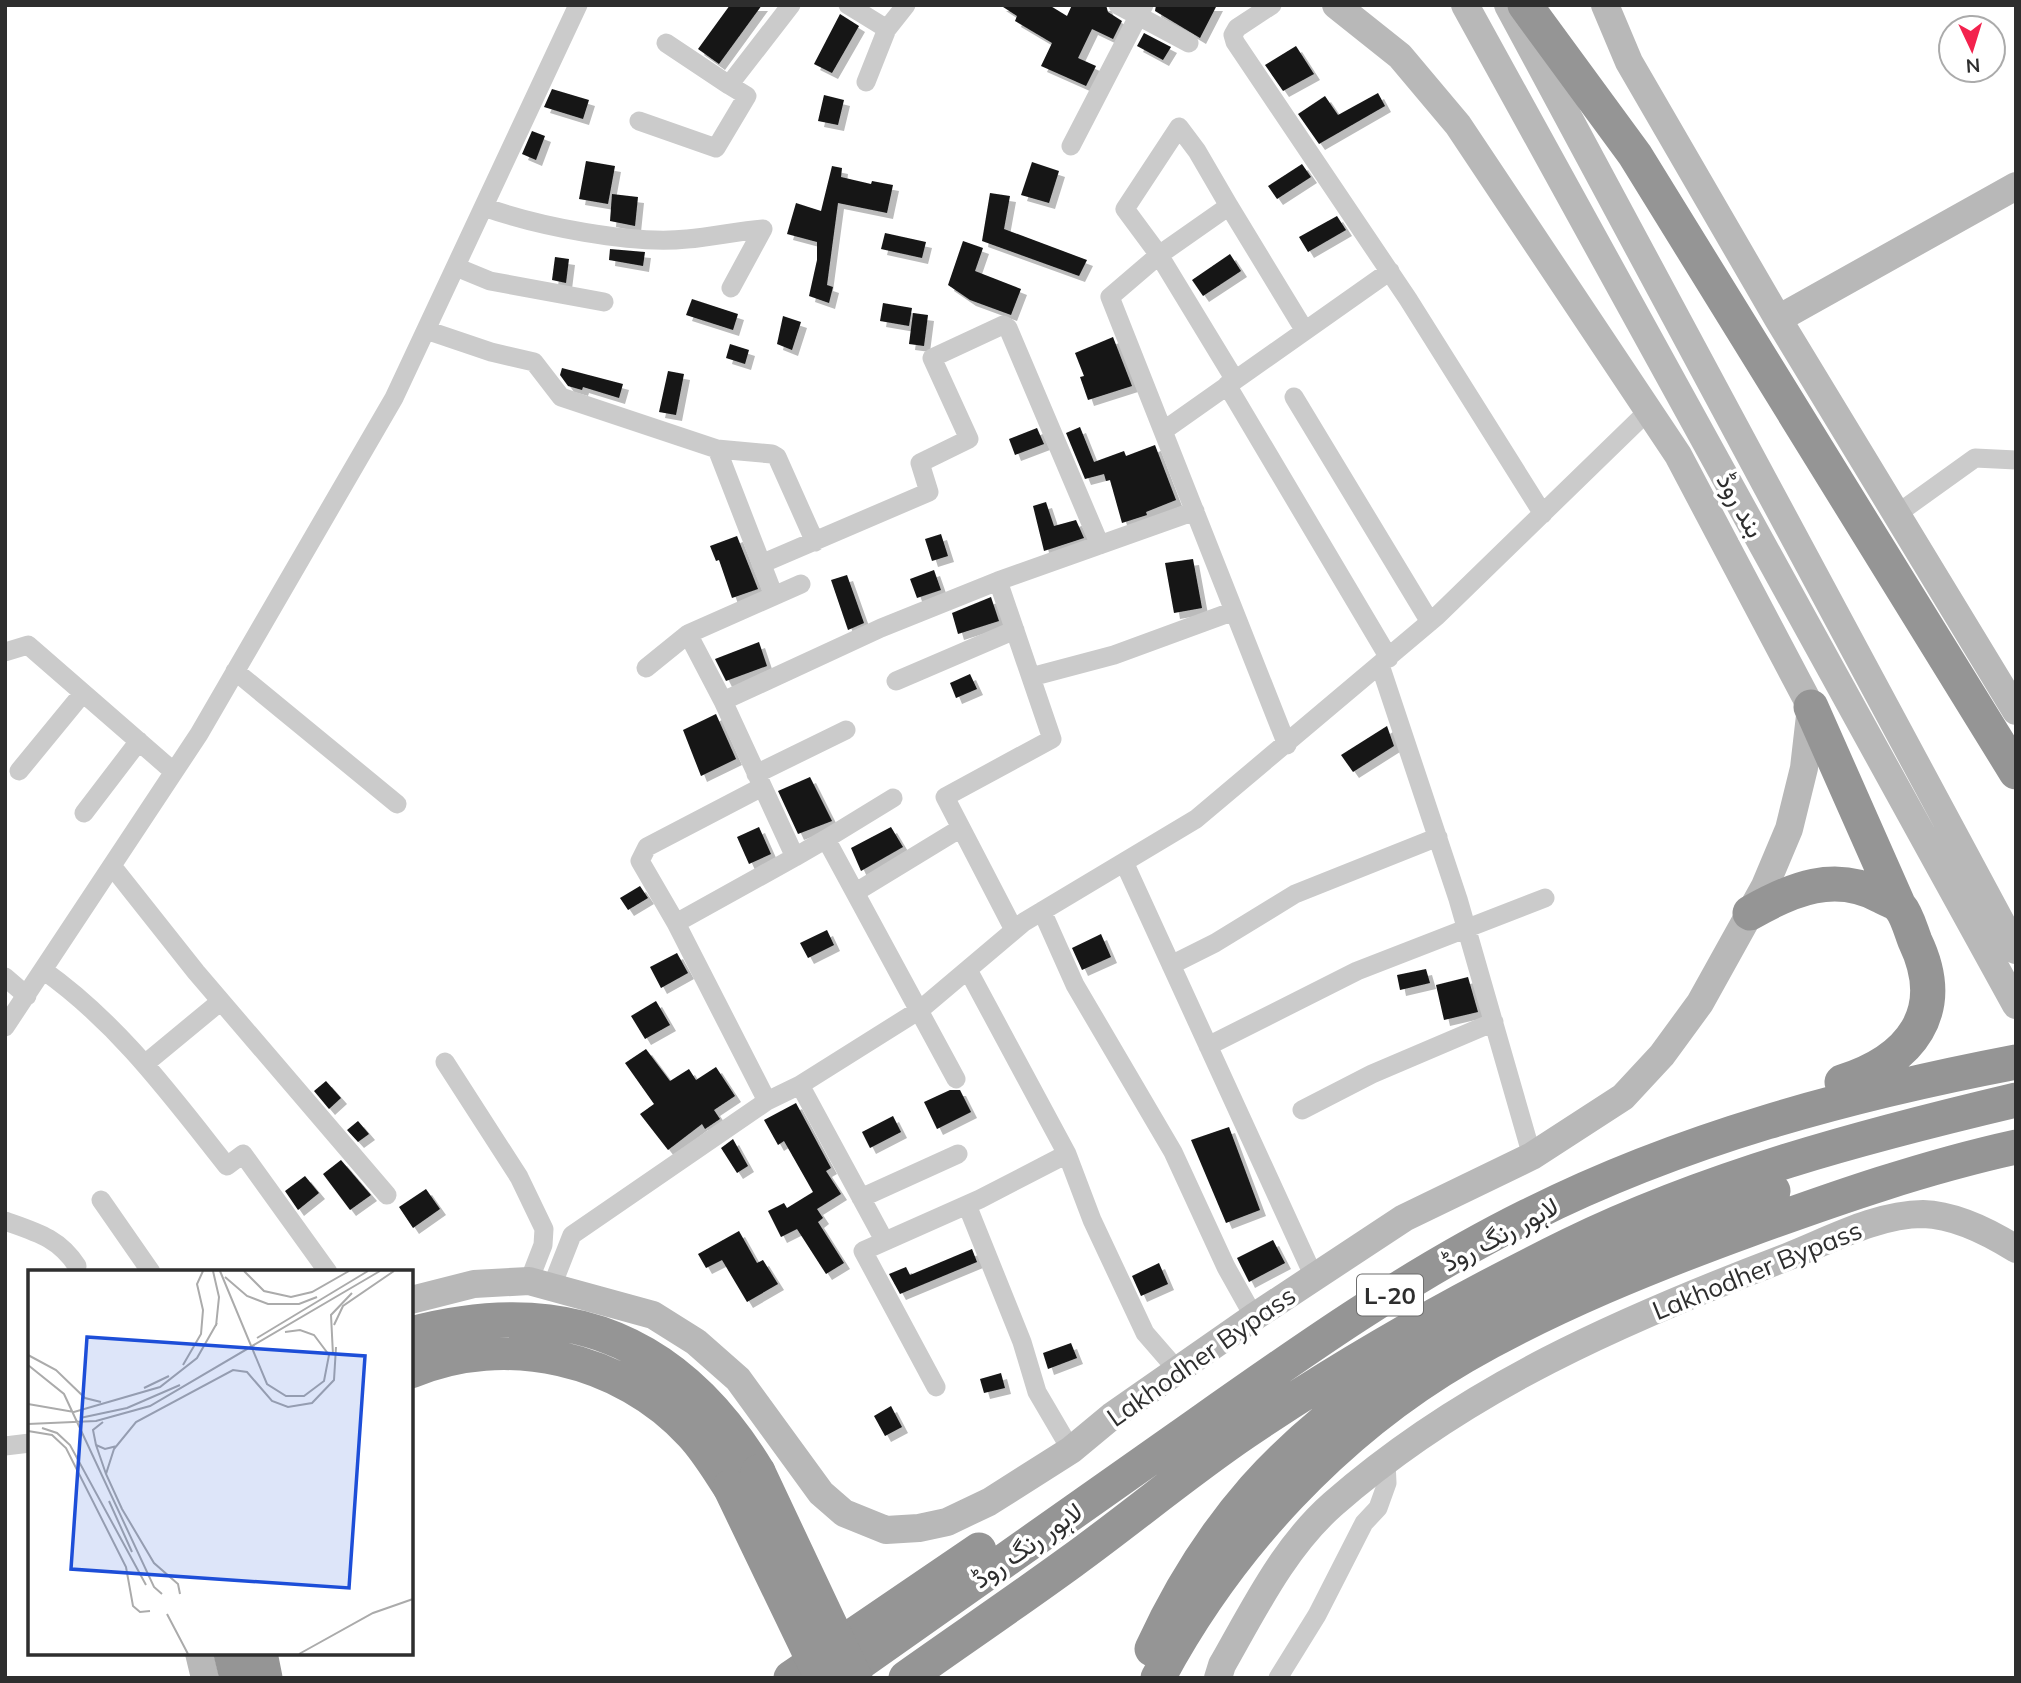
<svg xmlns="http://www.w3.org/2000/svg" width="2021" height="1683" viewBox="0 0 2021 1683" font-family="Mulish,Vazirmatn,sans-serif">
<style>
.building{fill:#151515;filter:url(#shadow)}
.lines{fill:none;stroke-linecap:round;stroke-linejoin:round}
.street{stroke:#cbcbcb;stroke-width:19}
.secondary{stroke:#b8b8b8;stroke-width:28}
.highway{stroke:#959595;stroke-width:35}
.highway-bridge{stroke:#959595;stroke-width:35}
.labels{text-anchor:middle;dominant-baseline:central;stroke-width:7;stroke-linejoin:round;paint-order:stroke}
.shield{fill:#fff;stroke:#6d6d6d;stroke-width:2}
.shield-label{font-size:24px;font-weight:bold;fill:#2e2e2e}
.street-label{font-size:26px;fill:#2e2e2e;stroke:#fff}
.inset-road{fill:none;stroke:#ababab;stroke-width:2}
.view{fill:#1d4ed8;fill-opacity:0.15;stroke:#1d4ed8;stroke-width:3.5}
.inset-edge{fill:none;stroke:#2e2e2e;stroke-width:3.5}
</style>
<defs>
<filter id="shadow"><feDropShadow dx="6" dy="6" stdDeviation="0" flood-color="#0004"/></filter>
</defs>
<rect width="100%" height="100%" fill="#fff"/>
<path class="building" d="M730,5h32l-43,59 -21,-15z
M1000,5h49l18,11 5,-11h34l2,7 14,9 -9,18 -21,-10 -14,29 18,8 -10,20 -45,-20 11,-23 -37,-22 2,-5z
M1156,5h61l-17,33 -45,-27z
M840,14l19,12 -27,47 -18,-9z
M1144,33l27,14 -8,13 -26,-14z
M1296,46l18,28 -31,17 -18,-26z
M552,89l37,11 -6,19 -39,-12z
M1378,93l7,13 -66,38 -21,-30 27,-18 13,19z
M824,95l20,5 -6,25 -20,-4z
M532,131l13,5 -9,24 -14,-6z
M586,161l29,5 -7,38 -29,-5z
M1032,162l27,9 -10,32 -28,-8z
M1302,164l9,13 -34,22 -9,-13z
M832,166l10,2 -1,9 30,7 1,-3 21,4 -6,28 -49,-10 -11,82 6,2 -4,16 -20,-7 8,-36v-18l-30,-8 9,-31 25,8z
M990,193l20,3 -6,33 83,31 -8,16 -97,-35z
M612,194l26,3 -3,29 -25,-5z
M1337,216l9,14 -38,22 -9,-15z
M885,233l41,9 -4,16 -41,-9z
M963,241l20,7 -8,23 46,18 -10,26 -41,-15 -22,-15z
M610,249l35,3 -2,14 -34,-6z
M1230,254l11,17 -38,25 -11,-16z
M555,257l14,2 -3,24 -14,-3z
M692,299l46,15 -5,16 -47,-15z
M883,303l29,5 -3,18 -29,-5z
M913,313l15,2 -4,31 -15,-2z
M783,316l18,6 -9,28 -15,-6z
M1113,337l19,49 -44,14 -8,-23 4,-1 -9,-23z
M730,344l19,6 -4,14 -19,-6z
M562,368l61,16 -4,14 -36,-11 -1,3 -14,-4 -8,-11z
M668,371l16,3 -8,41 -17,-3z
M1080,427l14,35 30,-11 2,5 29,-11 21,55 -30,12 1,3 -25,8 -12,-43 -4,1 -2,-7 -19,5 -19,-46z
M1037,428l7,16 -29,11 -6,-16z
M1046,502l8,24 22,-6 8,18 -40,13 -11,-45z
M941,534l7,22 -16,5 -7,-22z
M737,536l21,53 -26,9 -13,-38 -3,1 -6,-15z
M1193,559l9,49 -28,5 -9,-50z
M934,570l7,20 -24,8 -7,-19z
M847,575l17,48 -16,7 -17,-50z
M991,597l8,24 -41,13 -6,-21z
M759,642l8,24 -41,15 -11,-22z
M970,674l7,15 -21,9 -6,-15z
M716,714l20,45 -35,17 -18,-46z
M1387,726l7,20 -41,26 -12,-17z
M810,777l22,44 -34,13 -20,-43z
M759,827l12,27 -22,10 -12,-27z
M891,827l12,20 -42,24 -10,-23z
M640,886l8,12 -20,12 -8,-12z
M827,930l7,15 -26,13 -8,-15z
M1101,934l10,23 -29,13 -10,-22z
M677,953l11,20 -27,15 -11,-21z
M1426,969l4,14 -30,7 -3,-15z
M1468,977l10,35 -34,8 -8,-35z
M656,1001l14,24 -25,14 -14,-23z
M646,1049l24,32 19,-12 7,11 20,-13 19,29 -21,14 6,9 -15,10 -3,-5 -34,26 -28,-36 14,-10 -29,-41z
M326,1081l15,17 -12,11 -15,-18z
M950,1090h10l11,22 -34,17 -13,-27z
M796,1103l35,65 -5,3 15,23 -24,15 6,9 -5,4 26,41 -18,11 -29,-45 -16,8 -13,-26 16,-8 3,5 26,-16 -29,-51 -6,4 -14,-25z
M893,1116l8,16 -31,16 -8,-16z
M358,1121l11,13 -11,8 -11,-12z
M1229,1127l31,83 -34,13 -35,-83z
M733,1139l15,27 -11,7 -16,-25z
M341,1160l30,35 -21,15 -27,-36z
M305,1176l14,17 -21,17 -13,-19z
M426,1189l14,20 -27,19 -14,-21z
M739,1231l18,32 6,-3 15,24 -31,18 -25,-42 -16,8 -8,-14z
M1273,1240l12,23 -36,19 -12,-24z
M972,1249l5,13 -77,32 -11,-20 17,-7 4,8z
M1159,1263l9,21 -27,12 -9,-20z
M1071,1343l6,15 -29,11 -5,-16z
M1001,1373l4,15 -21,5 -4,-14z
M891,1406l11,21 -17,9 -11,-20z"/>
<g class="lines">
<path class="street" d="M848,5l39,24 19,-24
M1118,5l71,38
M1272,5l-35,23 -4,7 2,7 173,257 135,215
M666,43l63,42 62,-80
M866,82l21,-53
M639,121l77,27 31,-52 -18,-11
M1071,146l73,-141
M1229,206l-32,-55 -18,-24 -54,82 34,46 76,125
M484,207c53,19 148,38 203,32 26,-2 50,-8 76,-10
M456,267l34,14 114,21
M731,288l32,-59
M426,330l65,22 43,10 27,35 156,52 57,147
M1227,385l162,273
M1294,397l136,225
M1163,431l-53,-134 49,-42 70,-49 76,125
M717,449l55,5 5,3 38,85
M1897,514l78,-56 41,2
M761,564l168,-72 -9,-29 49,-24 -37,-81 71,-33 5,3 92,217
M688,634l113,-50
M5,652l23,-7 146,127
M1380,665l78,234 74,257
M646,668l42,-34 35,67
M235,671l162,133
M1031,677l83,-22 120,-44
M896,681l119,-51
M1287,745l-124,-314 227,-160
M19,771l64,-78
M756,774l90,-44
M762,787l-115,60 -7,14 36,62 91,178
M84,813l55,-72
M826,839l67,-41
M1124,862l190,415
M112,866l84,106 191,223
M856,892l105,-64
M1042,911l33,74 98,167 53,115 28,50
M676,923l119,-66
M1014,930l-69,-133 107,-58 -54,-158 197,-70
M1171,965l44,-22 80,-49 143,-57
M43,970c75,53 127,124 184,196l16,-12 85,118
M968,970l99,184
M5,977l22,19
M5,1027l194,-293 195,-336 184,-393
M1208,1046l149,-75 188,-73
M445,1062l74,115 25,52 -1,16 -14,36
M146,1063l75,-62
M956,1079l-130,-240 -31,18 -72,-156 158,-73 117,-47
M800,1085l84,155
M1302,1110l70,-36 122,-52
M861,1198l97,-44
M101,1200l50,72
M967,1205l55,137 15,50 34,58
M5,1221c31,11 54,17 72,45
M552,1286l20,-51 195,-134 33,-16 121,-76 103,-87 172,-103 241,-203 211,-205
M936,1387l-73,-136 117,-52 87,-45 25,66 53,113 33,38
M5,1446l25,-3
M1278,1678l39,-63 47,-92 14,-15 9,-25 -1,-22"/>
<path class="secondary" d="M1465,5l551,1000
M1508,5l508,945
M1605,5l24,57 149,257 238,392
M1778,319l238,-133
M411,1300l63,-16 55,-3 124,34 43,27 42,37 83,114 23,20 42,17 33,-2 28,-6 42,-20 82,-52 41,-34 142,-99 150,-99 128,-62 91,-59 39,-42 38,-52 65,-117 24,-57 15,-61 7,-61 -133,-252 -220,-330 -58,-69 -64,-51
M199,1653l6,25
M1218,1678l4,-13c32,-56 62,-118 111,-161 132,-116 291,-185 454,-247 41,-16 90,-43 136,-43 32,1 66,18 93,35"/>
<path class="highway" d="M1525,5l110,150 381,617
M1811,707l88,199
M1750,913c42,-24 85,-42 131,-17 5,3 15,6 19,11 7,8 11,24 15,34 34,71 -4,119 -73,141
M411,1334c151,-40 266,3 347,138
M411,1371c94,-40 212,-13 281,63 15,16 26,35 38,53
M1152,1649c27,-59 60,-112 102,-160 125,-140 343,-240 519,-298
M231,1653l6,25
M260,1653l5,25
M791,1678l188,-128
M838,1678c114,-80 228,-161 342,-241 112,-79 225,-160 348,-221 153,-77 321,-122 488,-154
M906,1678c55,-39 111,-77 166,-117 58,-42 114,-89 173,-129 103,-70 213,-132 325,-187 140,-68 294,-109 446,-145
M1158,1678c70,-131 177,-247 306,-322 89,-51 188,-91 284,-126 88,-32 177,-63 268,-83"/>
<path class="highway-bridge" d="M758,1472l97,206
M730,1487l92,191"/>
</g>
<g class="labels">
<rect class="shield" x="1357" y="1274.5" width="66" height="41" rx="5"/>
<g class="shield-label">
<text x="1390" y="1295">L-20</text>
</g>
<g class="street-label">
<text transform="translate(1741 505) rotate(61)">بند روڈ</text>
<text transform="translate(1500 1234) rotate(-28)">لاہور رنگ روڈ</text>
<text transform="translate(1757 1270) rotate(-22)">Lakhodher Bypass</text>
<text transform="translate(1201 1356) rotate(-35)">Lakhodher Bypass</text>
<text transform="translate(1027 1545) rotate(-35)">لاہور رنگ روڈ</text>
</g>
</g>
<g transform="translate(28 1270)">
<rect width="385" height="385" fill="#fff"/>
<path class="inset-road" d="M185,1l6,26 -3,29M192,1l47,113 19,12h18l20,-15 5,-26 -15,-20 -14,-5 -15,2M216,1l20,20 27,6 21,-5 37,-21M197,7l22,19 21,8h31l18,-7M306,55l9,-19 51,-35M229,68l111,-67M0,85l28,15 29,28 16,4M305,85l-2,-40 21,-22M0,95l36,29 90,193 8,7M155,95l18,-31 2,-24 -6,-26 6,-13M116,118l25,-12M0,134l46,8 86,-25 37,-29 20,-35M52,148l47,-10 53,-23M75,152l-10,8 3,15 9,4 12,-3M0,154l68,-3 54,-15 230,-135M14,158l15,5 13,12 76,140M0,161l24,4 14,13 60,119 7,39 7,6 10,-1M68,175l10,29M81,231l23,51M152,324l-2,-10 -24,-21 -32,-54 -16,-35 8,-25 22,-27 97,-52 14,2 25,29 16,6 24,-4 22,-23 2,-33M139,344l21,40M271,384l74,-41 40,-14"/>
<path class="view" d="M59,67l278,19 -16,232 -278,-19z"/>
<rect width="385" height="385" class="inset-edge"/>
</g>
<rect width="2021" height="1683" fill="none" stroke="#2e2e2e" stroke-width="14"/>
<g transform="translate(1972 49) rotate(176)"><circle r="33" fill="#ffffff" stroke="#ababab" stroke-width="2"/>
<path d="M0-5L12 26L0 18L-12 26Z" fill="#f3224d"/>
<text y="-10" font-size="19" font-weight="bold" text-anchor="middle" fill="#2e2e2e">N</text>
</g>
</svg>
